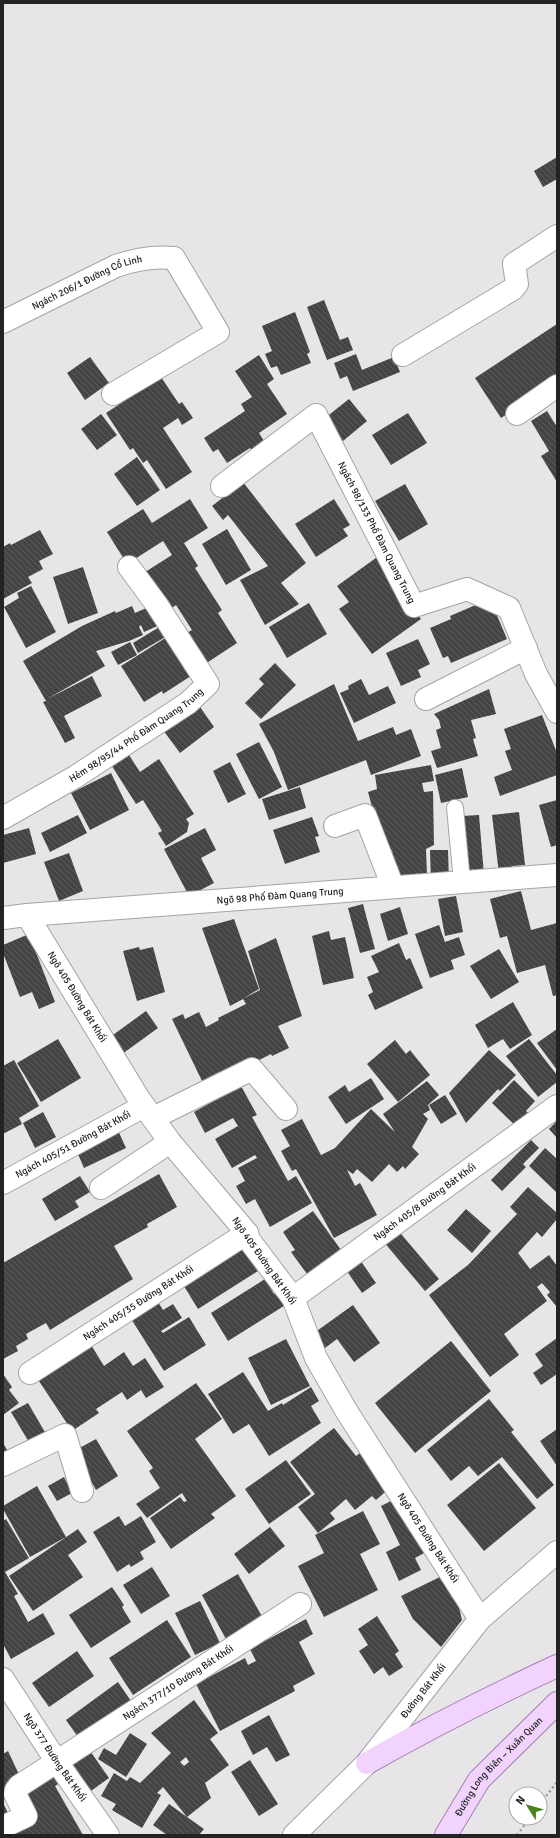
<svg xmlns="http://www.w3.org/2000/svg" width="560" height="1838" viewBox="0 0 560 1838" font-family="Signika,sans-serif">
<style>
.building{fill:url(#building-back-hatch);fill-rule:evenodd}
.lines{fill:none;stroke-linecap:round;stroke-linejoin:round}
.lane-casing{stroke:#a5a3a7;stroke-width:18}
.street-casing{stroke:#a5a3a7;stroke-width:24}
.primary-casing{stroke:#a482b2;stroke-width:24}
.path{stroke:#9c9a9d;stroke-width:2.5;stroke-dasharray:2 3;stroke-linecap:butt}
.lane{stroke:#fff;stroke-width:16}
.street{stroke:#fff;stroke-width:22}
.primary{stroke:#f2d3fe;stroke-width:22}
.labels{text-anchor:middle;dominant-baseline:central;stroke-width:4;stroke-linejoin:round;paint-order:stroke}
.street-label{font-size:10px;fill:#232224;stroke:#fff}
</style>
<defs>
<pattern id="building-back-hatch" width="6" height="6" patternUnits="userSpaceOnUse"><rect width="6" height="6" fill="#454346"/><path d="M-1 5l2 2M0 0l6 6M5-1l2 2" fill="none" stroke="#5d5b5e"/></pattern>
</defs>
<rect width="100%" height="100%" fill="#e8e5e9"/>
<path class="building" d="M557,157v22l-14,8 -9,-16z
M324,300l16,40 8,-3 5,13 -26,10 -20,-53z
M295,312l15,40 -3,2 4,9 -30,12 -4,-9 -6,2 -6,-14 7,-3 -10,-25z
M557,324v57l-56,37 -26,-40z
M356,354l6,16 32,-13 6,15 -47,19 -6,-15 -7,3 -6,-16z
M259,355l15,24 -7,5 20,30 -28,19 8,13 -13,8 -4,-6 -23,15 -9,-14 -5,3 -9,-14 41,-27 -4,-7 11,-7 -17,-26z
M90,357l19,26 -24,17 -18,-27z
M161,377l18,27 3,-2 11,16 -11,7 -4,-7 -15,10 29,44 -26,17 -19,-29 -4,3 -10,-15 -3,2 -24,-37z
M349,399l18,22 -24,20 -18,-23z
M547,411l10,16v55l-16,-26 8,-5 -18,-30z
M408,413l19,30 -36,22 -19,-30z
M101,414l16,21 -20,15 -16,-21z
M137,457l23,33 -23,16 -23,-32z
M243,482l63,81 -25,20 18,21 -34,21 -25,-45 28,-14 -40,-51 -5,5 -11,-14z
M405,484l23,40 -29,17 -24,-40z
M190,499l18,29 -24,15 14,23 -3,2 27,42 -4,3 19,30 -38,25 -19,-31 12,-7 -16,-25 -10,7 -24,-38 30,-19 -9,-14 -36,23 -20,-32 36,-23 9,14z
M334,499l16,26 -7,4 5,7 -32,21 -21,-33z
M227,529l24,41 -25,15 -24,-41z
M40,530l13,24 -14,7 4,8 -15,8 4,6 -29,16v-52l7,-4 1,2z
M380,555l8,18 33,46 -49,35 -33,-45 10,-7 -12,-16z
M83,567l15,46 -30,11 -15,-47z
M31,586l25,46 -30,16 -22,-41 15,-9 -2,-5z
M309,603l18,31 -40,24 -18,-31z
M478,604l15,2 14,33 -56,24 -3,-7 -5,2 -13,-30 21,-9 -1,-3z
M153,605l9,19 -18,8 -3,-7 -2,2 4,8 -14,6 -33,10 9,15 -58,33 45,-23 10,20 -38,20 11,22 -10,5 -22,-41 3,-1 -23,-40 59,-35 33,-15 1,2 16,-7 3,7z
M161,626l6,10 -29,17 -5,-10z
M170,635l24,39 -31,20 -1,-3 -18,11 -23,-36z
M418,639l12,25 -12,6 3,7 -20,9 -15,-33z
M130,642l7,13 -19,10 -7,-13z
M275,663l21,22 -35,34 -16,-16 19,-19 -5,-5z
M361,679l8,16 19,-9 8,17 -42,20 -14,-30 9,-4 -1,-3z
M334,684l24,57 35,-14 3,8 15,-6 10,27 -50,19 -5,-15 -78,30 -14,-38 -15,-28z
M489,689l7,25 -25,6 5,18 -3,1 5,17 -41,12 -6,-17 10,-3 -5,-18 5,-2 -2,-8 -5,-6z
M198,704l16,23 -34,26 -17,-23z
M542,715l15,38v22l-57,21 -6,-19 18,-7 -7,-19 6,-2 -7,-20z
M259,742l23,45 -23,12 -23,-45z
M127,752l13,20 19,-13 35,55 -8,5 3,4 -2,9 -21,14 -8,-13 4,-2 -19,-31 -7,4 -26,-41z
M230,762l16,32 -18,9 -15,-32z
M431,765l3,16 -12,2 2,9 9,-1 1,54 -8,4 1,26 -31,10 -4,-35 -8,1 -16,-59 9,-3 -2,-14z
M462,768l6,29 -27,6 -6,-28z
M111,773l18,37 -39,20 -19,-37z
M300,787l6,21 -37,12 -7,-21z
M557,800v45l-6,2 -12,-42z
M519,812l6,53 -13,1v6l-13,2 -7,-59z
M78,815l9,18 -37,19 -9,-19z
M479,815l5,60 -18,1 -4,-60z
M312,817l7,19 -4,1 5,15 -35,12 -12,-34z
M29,828l7,26 -33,9v-28z
M205,828l11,22 -15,8 13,25 -25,13 -25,-47z
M430,850h18l1,31 -18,1z
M69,853l14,38 -24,10 -15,-39z
M521,891l10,39 26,-7v72l-4,1 -8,-31 -28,8 -10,-37 -7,2 -10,-39z
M456,896l7,36 -18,4 -7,-37z
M363,904l12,45 -15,4 -12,-45z
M400,907l8,27 -20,7 -8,-27z
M234,919l25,70 -15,9 16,-8 -12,-39 28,-13 26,78 -24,10 11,22 -17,8 -1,-2 -49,25 -3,-7 -17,9 -30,-62 11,-5 2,5 14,-7 7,15 13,-7 -1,-2 28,-14 -3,-5 -13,7 -28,-78z
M439,925l6,17 14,-5 6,18 -14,5 3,9 -24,9 -15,-44z
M329,931l2,9 14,-3 9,41 -31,7 -11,-49z
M29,934l26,68 -16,7 -7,-17 -12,5 -17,-44v-8z
M399,943l7,17 4,-2 13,30 -48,22 -7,-15 5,-3 -6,-15 12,-5 -8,-16z
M139,947l1,3 13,-3 12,45 -28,9 -14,-50z
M499,949l20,33 -28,17 -21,-33z
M513,1002l19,33 -22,14 -7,-10 -15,9 -13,-23z
M146,1011l12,17 -40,29 -12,-17z
M557,1029v41l-20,-27z
M58,1039l23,39 -40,24 -24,-39z
M529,1039l28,36v7l-19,15 -32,-41z
M395,1040l11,14 4,-4 20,25 -32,27 -31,-38z
M489,1050l27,25 -16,16 -2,-2 -32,34 -17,-30z
M14,1060l25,46 -20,12 3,6 -19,10v-68z
M371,1078l13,21 -38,25 -18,-27 17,-12 4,7z
M514,1080l21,21 -9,10 7,7 -12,13 -29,-28z
M427,1081l12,14 -11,10 2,5 -7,4 5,5 -16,28 7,7 -14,15 -2,-3 -6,6 -8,-8 -17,18 -15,-13 -4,5 -6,-4 8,16 5,-3 17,32 -43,23 -38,-69 -4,2 -11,-20 9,-5 -9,-16 21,-11 19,36 14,-7 36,-39 24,23 -12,-18z
M241,1086l16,29 -5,2 36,64 8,-5 16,27 -42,24 -15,-28 -9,5 -10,-18 9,-5 -7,-13 19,-10 -2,-3 -23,13 -17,-29 23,-13 -5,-8 -28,15 -11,-21z
M445,1095l12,19 -16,10 -12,-19z
M43,1112l13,25 -21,11 -12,-25z
M557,1121v17l-8,-9z
M116,1126l10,22 -42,20 -10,-23z
M531,1140l8,8 -16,16 3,3 -24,24 -11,-11z
M545,1148l12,11v34l-28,-27z
M159,1174l18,33 -30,17 1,3 -34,19 19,33 -83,51 -4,-7 -20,11 2,5 -12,7 2,5 -15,8v-96z
M80,1176l10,16 -15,9 4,6 -24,14 -13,-22z
M528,1187l29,26v6l-15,18 -5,-5 -19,21 12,16 19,-14 8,11v41l-10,-12 3,-3 -8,-9 -5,4 10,14 -43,33 15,21 -29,22 -61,-82 39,-30 49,-51 -7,-7z
M466,1209l25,22 -19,22 -25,-23z
M313,1211l28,39 -34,24 -16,-22 4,-2 -12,-18z
M397,1229l42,50 -14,12 -42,-50z
M239,1241l19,30 -60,38 -19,-31z
M358,1257l18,26 -14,10 -18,-26z
M265,1279l9,15 4,-3 9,13 -59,37 -17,-28z
M155,1297l8,13 10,-6 9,14 -21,13 2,2 26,-16 17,28 -42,26 -36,-57z
M353,1305l27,38 -26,19 -17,-23 -12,9 -11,-15z
M557,1338v36l-16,11 -8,-12 10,-7 -8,-12z
M286,1339l24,47 -39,19 -23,-47z
M88,1340l16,26 20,-14 9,14 12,-8 19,29 -18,11 -5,-8 -14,10 -5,-8 -26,17 3,4 -27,18 -37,-56z
M451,1341l40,50 -76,62 -40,-50z
M243,1372l25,39 14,-8 1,2 28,-18 8,14 -8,5 10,17 -52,33 -20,-32 -16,10 -25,-40z
M3,1374l9,13 -3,3 10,13 -16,12z
M196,1383l26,36 -27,20 41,57 -25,18 4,4 -44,31 -21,-31 30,-21 4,5 3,-1 -5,-8 -35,25 -11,-14 24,-16 -11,-17 4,-3 -26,-37z
M489,1399l25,31 -3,2 43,53 -17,14 -35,-42 -24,19 -9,-10 -18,15 -24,-31z
M28,1403l18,31 -16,10 -19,-32z
M334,1428l22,28 8,-6 28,36 -16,14 -4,-4 -17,14 -9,-11 -16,14 5,6 -17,14 -20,-26 17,-13 -25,-32z
M557,1429v37l-17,-25z
M96,1439l22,37 -22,14 -22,-39z
M3,1443l7,12 -7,5z
M286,1460l25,34 -42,30 -24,-35z
M499,1463l37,45 -52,43 -37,-46z
M64,1477l8,16 -15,8 -9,-15z
M37,1486l29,51 -36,20 -27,-48v-3z
M397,1498l31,53 -13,7 6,12 -22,11 -13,-29 14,-7 -19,-39z
M363,1511l17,33 -20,10 18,36 -54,27 -26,-51 26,-13 -9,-18z
M119,1516l6,10 16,-10 15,26 -16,10 4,7 -13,8 -2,-3 -12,8 -24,-40z
M6,1519l23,39 -24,14 13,22 -4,2 14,26 15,-9 12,21 -44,25 -8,-15v-123z
M270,1527l15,19 -36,28 -15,-20z
M78,1529l9,13 -19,13 15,22 -50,34 -24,-35z
M152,1567l18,29 -29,18 -18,-29z
M238,1574l26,46 -37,21 -25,-46z
M446,1574l7,7 9,39 -21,27 -28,-28 -12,-23z
M112,1587l12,18 -2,2 9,15 -40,26 -22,-33z
M200,1601l20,42 -25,12 -20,-42z
M377,1616l22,35 -4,3 8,13 -14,9 -6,-9 -9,7 -15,-23 9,-6 -10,-16z
M306,1619l7,15 -14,8 16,32 -22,12 2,5 -75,40 -24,-47 49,-26 3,7 8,-4 -6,-12z
M167,1620l24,37 -58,38 -24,-37z
M77,1651l17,25 -45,31 -17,-24z
M118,1682l15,22 -27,20 -3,-5 -25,18 -12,-17z
M194,1700l24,33 -8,6 19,26 -24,18 6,15 -24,19 17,12 -5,6h-32l-14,-10 16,-21 18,13 -24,-30 -6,6 4,2 -19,33 -30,-18 4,-6 -15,-8 13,-23 13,8 3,-4 10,6 31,-30 -20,-20zM186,1757l3,5 -5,4 -4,-4z
M269,1715l21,40 -14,7 -9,-15 -14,8 -12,-24z
M130,1733l17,11 -21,33 -28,-18 6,-11 12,7z
M88,1748l21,30 -25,18 -21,-30z
M8,1751l15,32 -20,10v-39z
M250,1760l28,44 -19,12 -28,-44z
M55,1769l7,13 -7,4 28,49h-75l11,-45z
M3,1803l8,16 -8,3z"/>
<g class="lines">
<defs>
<path id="lane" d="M455,808l7,74"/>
<g id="street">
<path id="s1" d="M3,322l113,-56c20,-7 37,-10 58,-8l44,74 -105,62"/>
<path d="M403,355l110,-66 4,-5 -3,-20 43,-28"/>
<path d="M517,414l40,-28"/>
<path id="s2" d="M222,486l94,-71 98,191 53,-17 42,19 27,66 21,38"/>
<path d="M426,699l100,-51"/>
<path id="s3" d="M3,818l72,-41 113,-74 20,-19 -51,-79 -28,-38"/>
<path d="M335,826l30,-11 28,72"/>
<path id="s4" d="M27,915l112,184 31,43 77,91 2,7 44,58 23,60 31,54 133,207"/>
<path id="s5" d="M3,918l24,-3 530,-40"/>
<path d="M153,1118l99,-49 34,40"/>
<path id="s6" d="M3,1183l141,-77"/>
<path d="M101,1188l69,-46"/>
<path id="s7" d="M293,1298l264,-192"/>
<path id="s8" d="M30,1373l217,-140"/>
<path d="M3,1465l62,-30 17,56"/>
<path id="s9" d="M3,1679l54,83 51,73"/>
<path id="s10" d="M3,1827l23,-11 -11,-22 1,-4 3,-4 281,-182"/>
<path id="s11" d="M294,1835l73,-72 113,-144 77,-67"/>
</g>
<g id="primary">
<path d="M367,1763c62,-35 125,-67 190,-97"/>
<path id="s12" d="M446,1835l33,-55 78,-77"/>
</g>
</defs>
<use href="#lane" class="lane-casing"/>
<use href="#street" class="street-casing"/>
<use href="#primary" class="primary-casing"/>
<path class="path" d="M540,1804l17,-22
M517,1835l13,-17"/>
<use href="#lane" class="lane"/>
<use href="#street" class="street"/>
<use href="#primary" class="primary"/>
</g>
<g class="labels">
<g class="street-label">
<text stroke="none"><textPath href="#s1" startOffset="93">Ngách 206/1 Đường Cổ Linh</textPath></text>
<text stroke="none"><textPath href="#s2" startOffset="250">Ngách 98/133 Phố Đàm Quang Trung</textPath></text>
<text stroke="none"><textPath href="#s3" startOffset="157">Hẻm 98/95/44 Phố Đàm Quang Trung</textPath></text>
<text stroke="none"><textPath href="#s5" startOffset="278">Ngõ 98 Phố Đàm Quang Trung</textPath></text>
<text stroke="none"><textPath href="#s4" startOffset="96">Ngõ 405 Đường Bát Khối</textPath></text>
<text stroke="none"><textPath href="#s6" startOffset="80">Ngách 405/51 Đường Bát Khối</textPath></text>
<text stroke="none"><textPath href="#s7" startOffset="163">Ngách 405/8 Đường Bát Khối</textPath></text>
<text transform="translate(264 1261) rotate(55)">Ngõ 405 Đường Bát Khối</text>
<text stroke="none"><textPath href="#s8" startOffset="129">Ngách 405/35 Đường Bát Khối</textPath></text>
<text stroke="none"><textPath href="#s4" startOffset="744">Ngõ 405 Đường Bát Khối</textPath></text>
<text stroke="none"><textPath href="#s10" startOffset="249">Ngách 377/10 Đường Bát Khối</textPath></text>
<text stroke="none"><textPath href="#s11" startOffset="194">Đường Bát Khối</textPath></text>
<text stroke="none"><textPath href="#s9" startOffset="94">Ngõ 377 Đường Bát Khối</textPath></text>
<text stroke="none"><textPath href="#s12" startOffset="87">Đường Long Biên – Xuân Quan</textPath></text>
</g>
</g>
<rect width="560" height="1838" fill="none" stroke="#232224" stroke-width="8"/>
<g transform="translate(528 1806) rotate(307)"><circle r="19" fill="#ffffff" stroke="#a7a7a7"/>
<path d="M0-3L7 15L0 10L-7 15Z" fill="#488320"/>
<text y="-6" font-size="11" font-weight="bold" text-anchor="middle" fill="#232224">N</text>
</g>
</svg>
